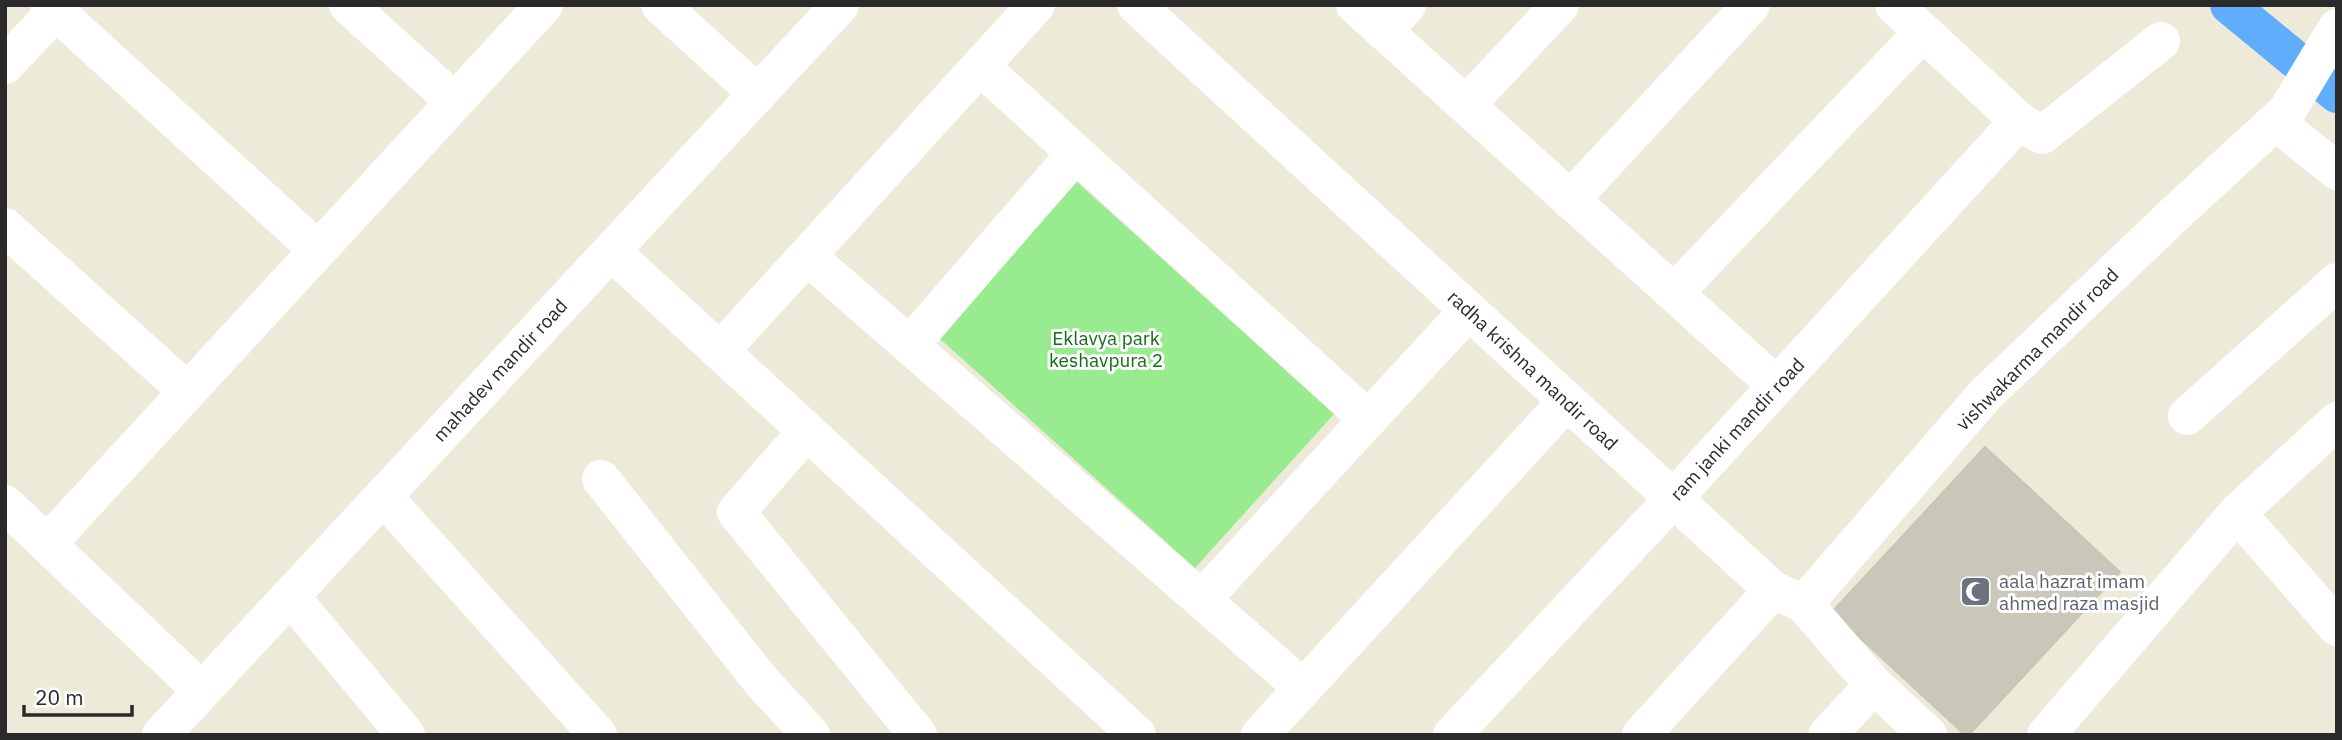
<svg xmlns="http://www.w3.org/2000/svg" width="2342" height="740" viewBox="0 0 2342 740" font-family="'IBM Plex Sans',sans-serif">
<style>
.green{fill:#99eb90}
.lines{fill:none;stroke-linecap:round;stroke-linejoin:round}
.canal{stroke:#61adfc;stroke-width:38}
.building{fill:#c9c6ba;stroke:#c9c7b3;stroke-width:2}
.street{stroke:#fff;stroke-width:38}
.labels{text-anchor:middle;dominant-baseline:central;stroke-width:6;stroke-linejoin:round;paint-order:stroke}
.park-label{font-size:19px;fill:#126f15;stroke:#fff}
.street-label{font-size:19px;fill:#2a2a2a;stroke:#fff}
.worship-label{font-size:19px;fill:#5b616d;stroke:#fff;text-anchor:start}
</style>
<rect width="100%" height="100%" fill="#eeeada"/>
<path class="green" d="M1077,182l257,232 -139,154 -257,-231z"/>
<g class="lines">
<path class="canal" d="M2229,5l108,89"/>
</g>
<path class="building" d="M1985,447l135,125 -151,163h-4l-133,-123z"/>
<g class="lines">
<path class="street" d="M49,5l269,245
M348,5l107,97
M660,5l98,89
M1136,5l637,585 31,14 70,81 54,50
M1355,5l422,381
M1894,5l125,116 23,14 119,-94
M1383,31l24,-26
M5,65l51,-54
M980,66l388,353
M1466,105l94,-100
M2276,122l61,49
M1570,200l181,-195
M5,227l182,164
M611,251l526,484
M807,256l496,432
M1674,293l249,-261
M910,345l166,-192
M720,351l316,-346
M2187,416l150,-134
M807,431l-71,81 182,223
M601,479l161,203 49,53
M383,496l215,239
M5,504l197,187
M2237,513l100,114
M47,544l497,-539
M290,596l116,139
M1202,599l267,-289
M1804,604l181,-209 194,-185 108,-99 50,-83
M161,735l679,-730
M1260,735l307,-334
M1452,735l221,-236 346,-378
M1641,735l132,-145
M1827,735l47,-50
M2046,735l191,-222 100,-92"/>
</g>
<defs>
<symbol id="mosque-square" viewBox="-11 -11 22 22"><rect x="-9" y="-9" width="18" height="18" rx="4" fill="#6b7280" stroke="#fff"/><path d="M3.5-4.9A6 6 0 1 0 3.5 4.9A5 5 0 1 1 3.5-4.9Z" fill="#fff"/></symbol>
</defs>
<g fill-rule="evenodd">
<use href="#mosque-square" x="1958" y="574" width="35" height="35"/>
</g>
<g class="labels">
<g class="park-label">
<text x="1106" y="338">Eklavya park<tspan x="1106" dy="22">keshavpura 2</tspan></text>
</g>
<g class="street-label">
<text transform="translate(2037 349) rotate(-45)">vishwakarma mandir road</text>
<text transform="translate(500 370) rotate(-47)">mahadev mandir road</text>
<text transform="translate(1533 370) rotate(43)">radha krishna mandir road</text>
<text transform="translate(1737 429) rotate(-47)">ram janki mandir road</text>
</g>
<g class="worship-label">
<text x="1999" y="581">aala hazrat imam<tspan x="1999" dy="22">ahmed raza masjid</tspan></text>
</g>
</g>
<rect width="2342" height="740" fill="none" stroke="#2a2a2a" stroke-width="14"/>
<path d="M24 705v10h108v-10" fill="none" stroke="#2a2a2a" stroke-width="3.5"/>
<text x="35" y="705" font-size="21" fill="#2a2a2a" stroke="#ffffff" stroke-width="5" paint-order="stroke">20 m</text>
</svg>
